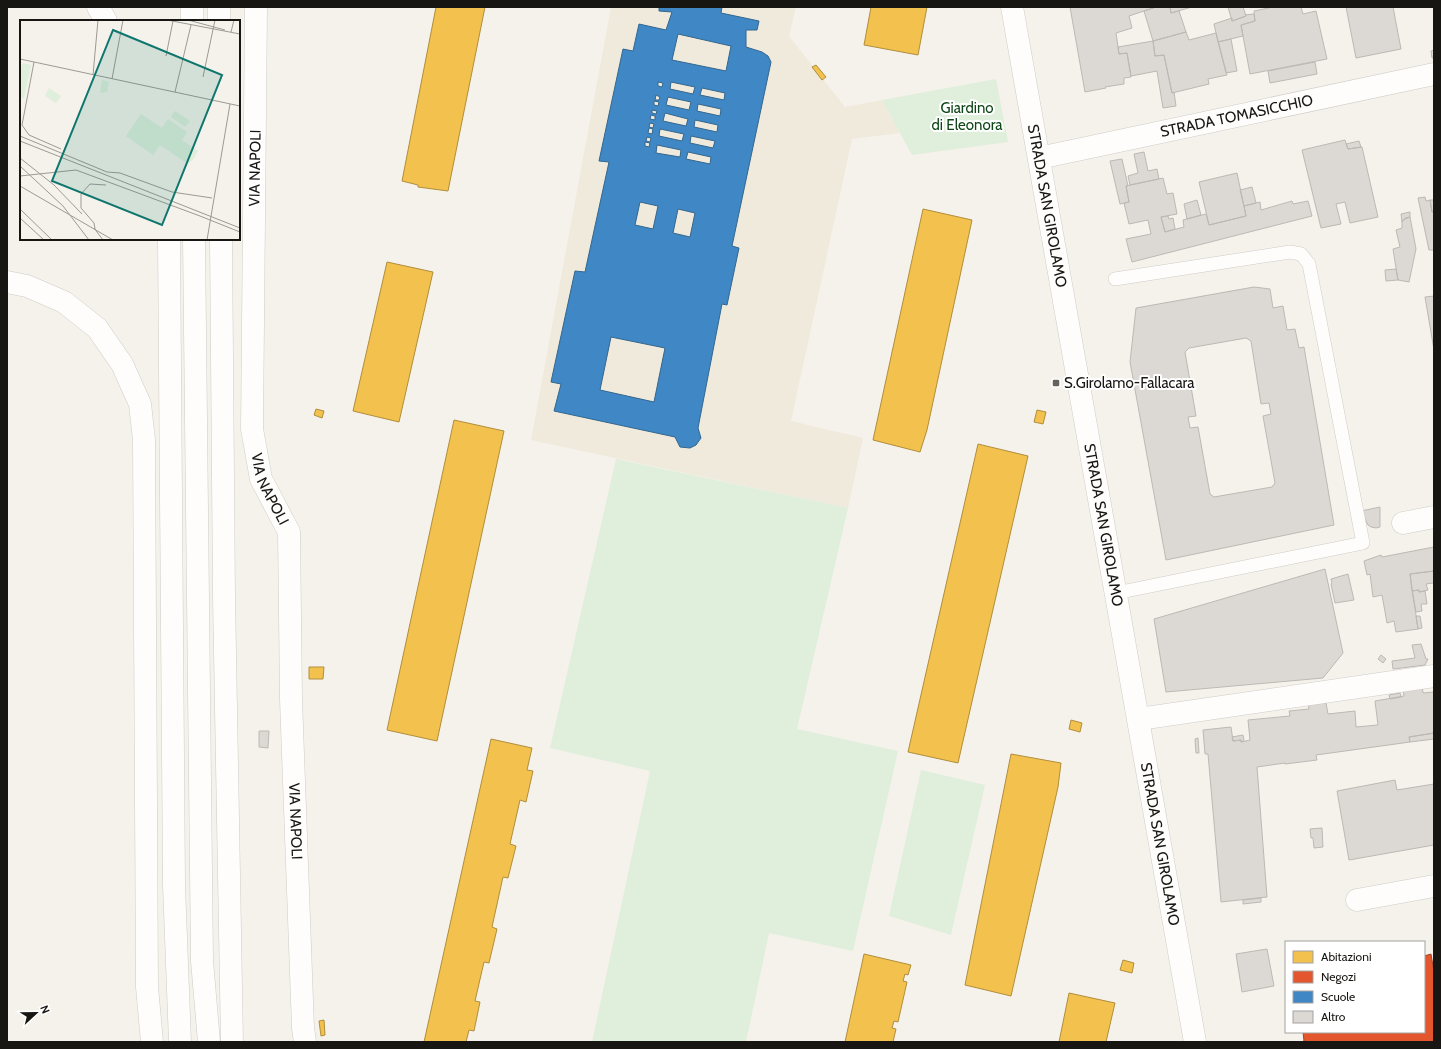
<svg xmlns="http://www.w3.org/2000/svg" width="1441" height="1049" viewBox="0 0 1441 1049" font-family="Cabin,sans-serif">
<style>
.built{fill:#efeadb}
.green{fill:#e0eedc}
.homes{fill:#f2c14e;stroke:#b18e3c}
.shops{fill:#e4572e;stroke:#a74426}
.schools{fill:#3f88c5;stroke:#33668f;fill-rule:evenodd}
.building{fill:#dcd9d4;stroke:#bcb9b5;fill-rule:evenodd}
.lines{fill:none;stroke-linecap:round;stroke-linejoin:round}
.lane-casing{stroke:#cfccc7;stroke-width:14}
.street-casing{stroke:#cfccc7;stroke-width:23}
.highway-casing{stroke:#cfccc7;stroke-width:23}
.lane{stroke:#fefdfc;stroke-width:13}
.street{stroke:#fefdfc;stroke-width:22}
.highway{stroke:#fefdfc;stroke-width:22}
.poi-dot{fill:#65635e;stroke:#fff;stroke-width:1.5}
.labels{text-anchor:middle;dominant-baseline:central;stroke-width:4;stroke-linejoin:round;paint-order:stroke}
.park-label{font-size:15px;fill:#0e4617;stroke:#fff}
.street-label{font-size:15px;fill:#181612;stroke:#fff}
.poi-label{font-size:15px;fill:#181612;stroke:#fff;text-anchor:start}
.inset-road{fill:none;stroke:#9d9a94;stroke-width:1}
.view{fill:#0f766e;fill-opacity:0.15;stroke:#0f766e;stroke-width:2}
.inset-edge{fill:none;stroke:#181612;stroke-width:2}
</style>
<rect width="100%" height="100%" fill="#f5f2eb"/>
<path class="built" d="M611,7h185l-7,29 56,71 37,-7 18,33 -48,6 -61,282 72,17 -15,70 -317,-68z"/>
<path class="green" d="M996,79l12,63 -96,13 -30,-55z
M616,459l232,49 -51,221 101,22 -45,200 -84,-18 -23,109h-154l58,-271 -100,-23z
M921,770l64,15 -34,150 -62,-19z"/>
<path class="homes" d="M436,7h49l-37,184 -30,-4v-2l-16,-4z
M871,7h56l-9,48 -54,-10z
M816,65l10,12 -4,3 -10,-13z
M923,209l49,11 -45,210 -7,22 -47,-12z
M387,262l46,10 -34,150 -46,-11z
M316,409l8,2 -2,7 -8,-3z
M1037,410l9,2 -3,12 -9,-2z
M454,420l50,11 -67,310 -50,-11z
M978,444l50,12 -70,307 -50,-11z
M309,667h15l-1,12h-14z
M1071,720l11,3 -2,9 -11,-3z
M491,739l41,9 -5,22 6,1 -7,31 -6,-2 -10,44 6,2 -8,32 -5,-1 -11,50 5,2 -8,34 -5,-1 -9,39 5,1 -6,29 -5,-1 -3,12h-42z
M1011,754l50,9 -3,24 -47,209 -46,-11z
M864,954l47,11 -3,10 -3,-1 -2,7 4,1 -9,40 -4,-1 -2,7 4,1 -3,13h-48z
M1123,960l11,3 -2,10 -12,-3z
M1069,993l46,10 -9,39h-47z
M324,1020l1,15 -4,1 -2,-15z"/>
<path class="shops" d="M1431,954l3,18v70h-133l3,-1 -1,-9h121v-76z"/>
<path class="schools" d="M659,7h63l-1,6 38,8 -2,9h-11v17l16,5 6,4 3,6 -39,184 7,2 -12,57 -5,-1 -24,124 3,10 -5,7 -6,3 -10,-1 -5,-10 -121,-26 7,-27 -10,-2 24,-111 10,1 24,-110 -10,-1 24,-112 10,2 6,-27 27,6 6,-18 -13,-1zM678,34l53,12 -5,25 -54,-11zM658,82l5,1 -1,4 -4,-1zM671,82l24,5 -2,7 -23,-5zM702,88l23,5 -1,7 -24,-5zM656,95l4,2 -1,3h-4zM668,97l23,5 -2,8 -23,-5zM654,101l5,1 -1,4 -4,-1zM698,104l23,5 -1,7 -23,-5zM652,110l5,1 -1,3 -4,-1zM665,113l23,6 -2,7 -23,-5zM651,115l4,1v4l-5,-1zM695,120l23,5 -1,7 -23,-5zM650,123l4,1 -1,4 -4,-1zM649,128l4,1 -1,5 -4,-1zM660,129l24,5 -2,7 -23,-5zM691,136l24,5 -2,7 -23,-5zM647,137l4,1 -1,4 -4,-1zM645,142l5,1 -1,4 -4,-1zM657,145l24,5 -1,7 -24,-4zM688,152l23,5 -1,7 -24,-5zM640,202l18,4 -5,23 -18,-4zM678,209l17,4 -5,24 -17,-4zM611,337l54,11 -11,54 -54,-12z"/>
<path class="building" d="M1070,7h86l-27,9 3,12 -16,5 3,21 8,-1 4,24 -7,1v6l-19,3 1,1 -21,4z
M1156,7h14l1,6 8,-2 7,21 -33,9 -9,-30z
M1170,7h22l-21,6z
M1228,7h15l3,9 -14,5z
M1273,7h28l2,7 13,-3 11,48 -77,15 -9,-49 14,-4 -1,-10z
M1346,7h47l8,42 -45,9z
M1254,14l1,7 -14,4 2,11 -25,6 -4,-18 18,-6v3l14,-5 -1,-1z
M1186,32l3,8 27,-7 11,42 -19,4 1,5 -37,9 -8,-38 -9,1 -2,-15z
M1231,39l6,32 -11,2 -8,-31z
M1153,41l2,15 9,-1 8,38 2,-1 2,14 -13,2 -6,-37 -26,5 -4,-23 -8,1 -1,-7z
M1434,50v8h-2l-1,-7z
M1315,62l2,12 -47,9 -2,-12z
M1345,140l3,9 14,-2 16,70 -28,6 -5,-21 -9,2 5,20 -20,4 -19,-78z
M1359,141l2,6 -13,2 -2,-5z
M1144,152l4,19 9,-2 2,10 -29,6 -2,-9 10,-3 -4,-19z
M1122,159l6,27h-2l3,16 -9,2 -10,-43z
M1237,173l9,43 -37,9 -10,-43z
M1163,178l4,16 6,-1 4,21 -16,3 4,15 19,-5 -1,-7 23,-6 3,11 37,-9 -2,-10 16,-4 1,8 31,-9 1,3 15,-3 4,15 -180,46 -6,-23 25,-5 -3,-14 -19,4 -5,-21 5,-1 -3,-16z
M1252,187l4,16 -12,3 -4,-16z
M1425,197l1,4 4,-1 2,12 2,-1v39h-5l-11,-52z
M1197,200l4,15 -14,4 -3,-15z
M1430,200h4v11l-2,1z
M1410,212v5l-5,1 -3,4 -1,-8z
M1168,216l1,3 4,-1 2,11 -10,3 -4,-15z
M1410,217l6,32 -7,33 -11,-2 -5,-31 7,-2 -4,-17 6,-2v-6l1,-2z
M1396,269l2,11 -12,1 -1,-11z
M1254,287l16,2 3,19 10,-2 4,24 8,-1 4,19 5,-1 30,178 -168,35 -36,-198 6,-54zM1246,338l5,3 10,63 8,-1 2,11 -8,2 12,67 -3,4 -58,10 -4,-3 -12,-67 -8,1 -2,-11 8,-1 -11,-64 4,-4z
M1434,296v54l-9,-53z
M1380,507v20l-4,1 -5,-1 -3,-2 -7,-14z
M1434,547v24l-24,3 8,55 -22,3 -2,-11 -7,2 -5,-28 -9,2 -3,-23 -3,1 -3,-14 17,-6 1,2z
M1325,569l18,84 -20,25 -157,14 -12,-73z
M1434,571v13l-1,-1 -7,1 2,6 -9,2v-2l-7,1 -2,-17z
M1348,574l6,26 -19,3 -4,-19 1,-1 -1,-4z
M1419,590v2l6,-1 2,13h-6l1,7 -6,1 -4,-21z
M1416,616h4l2,12 -4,1z
M1421,644l5,15h2l-3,6 -32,4 -1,-8 23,-3 -3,-13z
M1381,655l5,4 -3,4 -5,-4z
M1422,685l1,8 11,-1v41l-25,4 1,5 -94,13 1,5 -32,4v-1l-28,4 10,130 -46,5 -13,-148h-3l-2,-24 28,-3 2,14 8,-1v2l9,-2 -2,-20 42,-4 -1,-5 20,-2 -1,-7 18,1 2,11 27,-3 1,16 22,-2 -3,-24 29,-5 -1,-8z
M1400,693l1,4 -11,2 -1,-4z
M259,731h10l-1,17 -9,-1z
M1434,733v6l-24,3 -1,-5z
M1243,735l1,6 -3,1v-2l-8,1 -1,-4z
M1198,738l1,15h-3l-1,-14z
M1395,780l2,10 37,-6v61l-85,15 -12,-69z
M1322,828l1,19 -9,1 -1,-10h-2l-1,-9z
M1261,898v4l-18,2v-4z
M1267,949l7,37 -32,6 -6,-38z"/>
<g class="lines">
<defs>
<path id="lane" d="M1115,279l175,-27 11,2 8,10 54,279 -247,50"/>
<g id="street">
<path id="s1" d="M256,7l-4,422 9,50 28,53 2,167 12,329 2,14"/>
<path id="s2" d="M1012,7l183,1035"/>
<path id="s3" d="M1039,158l395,-84"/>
<path d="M1403,523l31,-6"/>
<path d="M1139,719l295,-43"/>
<path d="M1357,900l77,-14"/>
</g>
<path id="highway" d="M98,7l8,14
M192,7v14
M219,7v14
M169,239l5,646 6,157
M194,239l8,722 7,81
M221,239l3,358 8,445
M7,282l20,4 37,16 33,26 25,36 18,40 4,36 3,547 5,55"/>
</defs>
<use href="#lane" class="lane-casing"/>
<use href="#street" class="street-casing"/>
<use href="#highway" class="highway-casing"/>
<use href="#lane" class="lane"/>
<use href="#street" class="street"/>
<use href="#highway" class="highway"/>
</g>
<rect class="poi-dot" x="1052" y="379" width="8" height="8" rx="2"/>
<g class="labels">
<g class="park-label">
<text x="967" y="108">Giardino<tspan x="967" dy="17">di Eleonora</tspan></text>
</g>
<g class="street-label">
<text stroke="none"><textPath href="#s3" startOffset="202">STRADA TOMASICCHIO</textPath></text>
<text transform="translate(255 168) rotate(-89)">VIA NAPOLI</text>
<text stroke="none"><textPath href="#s2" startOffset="202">STRADA SAN GIROLAMO</textPath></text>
<text stroke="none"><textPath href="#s1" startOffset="485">VIA NAPOLI</textPath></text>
<text stroke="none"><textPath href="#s2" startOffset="526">STRADA SAN GIROLAMO</textPath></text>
<text stroke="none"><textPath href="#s1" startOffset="822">VIA NAPOLI</textPath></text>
<text stroke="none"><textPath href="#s2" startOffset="850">STRADA SAN GIROLAMO</textPath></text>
</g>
<g class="poi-label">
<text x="1064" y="383">S.Girolamo-Fallacara</text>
</g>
</g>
<g transform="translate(20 20)">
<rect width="220" height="220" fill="#f5f2eb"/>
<path d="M3,43l8,2 -7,34 -4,-3v-28zM82,60l7,2 -2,10 -7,1zM29,68l12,8 -5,7 -11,-7zM155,91l15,10 -5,6 -14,-10zM121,94l21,14 6,-9 19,13 -5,8 16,11 -5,9 -5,4 -28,-19 -7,10 -27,-19z" fill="#e0eedc"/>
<path class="inset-road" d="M147,0l73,14M168,0l37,10M211,12l3,-12M146,36l7,-35M0,39l220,47M14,42l-12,63 7,10 32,14M73,55l5,-55M183,57l12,-57M92,59l11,-59M155,72l16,-67M0,116l87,36 13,1 52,19 40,6M0,121l182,72M0,138l34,27 28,29M0,146l43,40 26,34M0,156l56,-6 124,46M0,166l93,54M0,189l32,31M182,193l38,15M180,196l40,16M0,198l24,22M74,208l9,12M75,209l-1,-6 -13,-15v-14l9,-10 16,1M187,220l23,-136"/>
<path class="view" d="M93,10l109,45 -60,150 -110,-44z"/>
<rect width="220" height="220" class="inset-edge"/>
</g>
<rect width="1441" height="1049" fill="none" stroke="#181612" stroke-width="16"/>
<rect x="1285" y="941" width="140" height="92" fill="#ffffff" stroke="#a3a2a0"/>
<rect x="1293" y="951" width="20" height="12" fill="#f2c14e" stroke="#a3a2a0"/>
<text x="1321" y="961" font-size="12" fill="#181612">Abitazioni</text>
<rect x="1293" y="971" width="20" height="12" fill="#e4572e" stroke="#a3a2a0"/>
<text x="1321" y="981" font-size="12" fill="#181612">Negozi</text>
<rect x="1293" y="991" width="20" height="12" fill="#3f88c5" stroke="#a3a2a0"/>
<text x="1321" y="1001" font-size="12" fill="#181612">Scuole</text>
<rect x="1293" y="1011" width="20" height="12" fill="#dcd9d4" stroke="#a3a2a0"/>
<text x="1321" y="1021" font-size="12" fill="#181612">Altro</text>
<g transform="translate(36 1013) rotate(68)" stroke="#ffffff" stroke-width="3" paint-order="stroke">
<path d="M0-3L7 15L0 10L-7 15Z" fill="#181612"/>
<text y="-6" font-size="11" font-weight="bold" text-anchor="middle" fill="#181612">N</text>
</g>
</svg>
